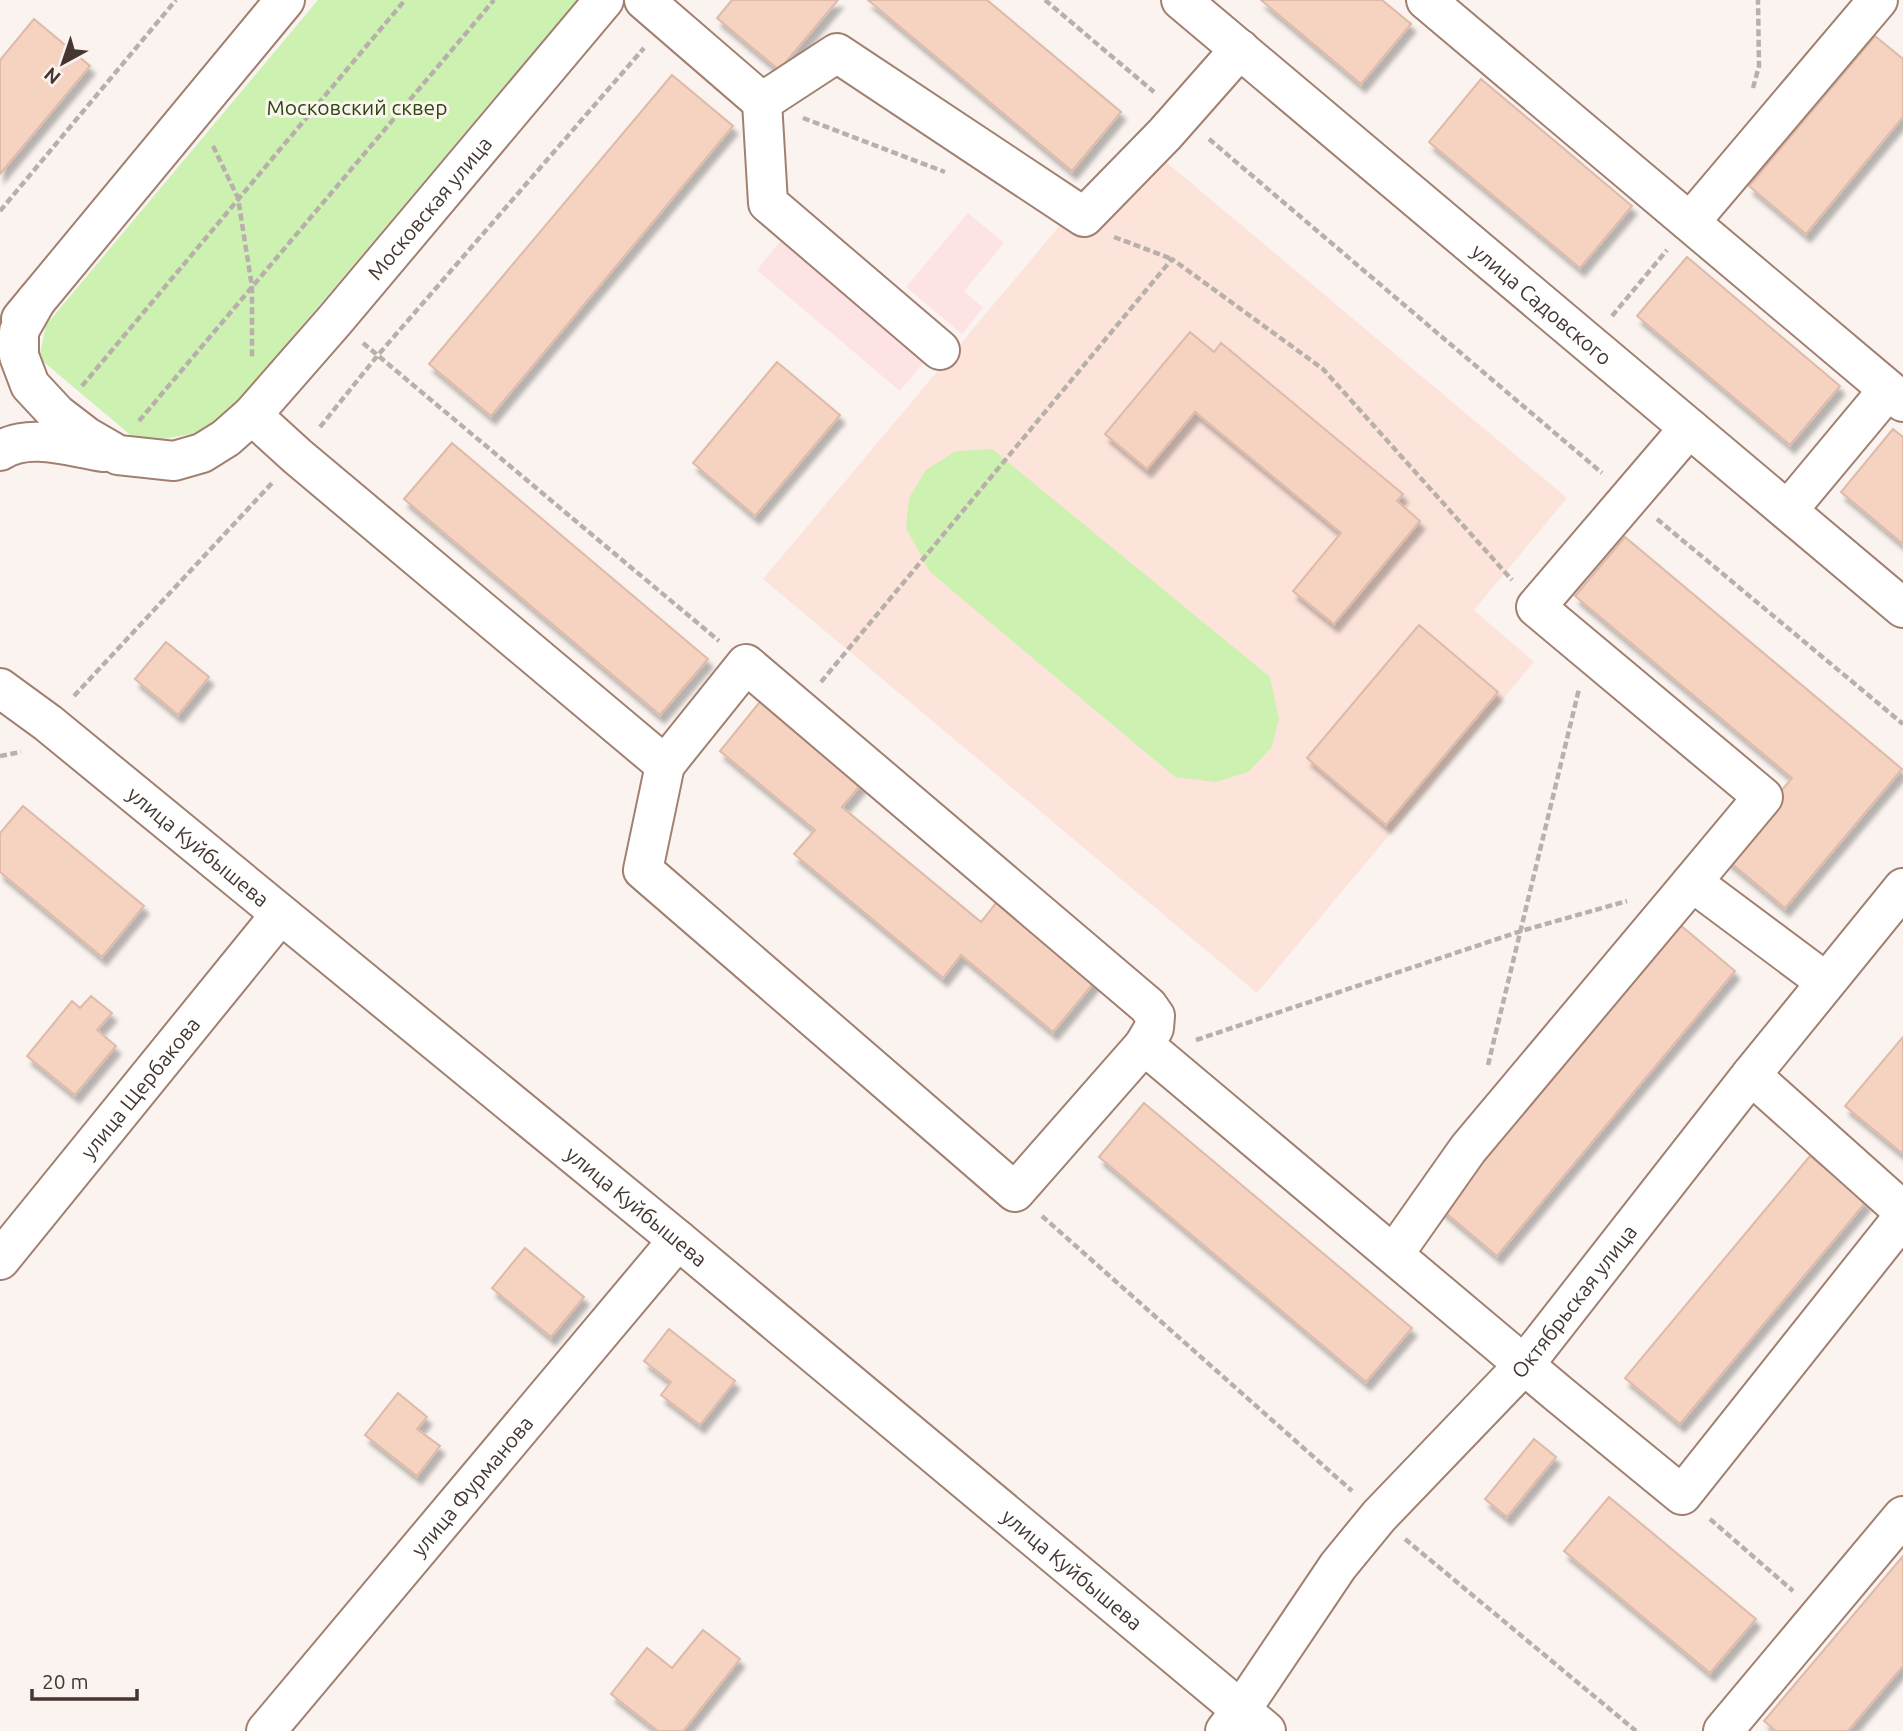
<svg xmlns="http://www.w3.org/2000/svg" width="1903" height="1731" viewBox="0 0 1903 1731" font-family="Ubuntu,sans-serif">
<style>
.industrial{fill:#fee3e5}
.education{fill:#fde4db}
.green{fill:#ccf1b1}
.building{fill:#f6d2c1;stroke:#debaa9;stroke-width:2;filter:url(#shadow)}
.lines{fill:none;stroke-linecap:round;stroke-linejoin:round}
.minor-casing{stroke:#a28071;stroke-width:42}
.major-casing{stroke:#a28071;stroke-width:42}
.path{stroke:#b9b0ab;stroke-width:4.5;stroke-dasharray:7 3.5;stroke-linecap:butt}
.minor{stroke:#fff;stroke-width:38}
.major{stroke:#fff;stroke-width:38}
.labels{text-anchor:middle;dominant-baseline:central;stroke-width:6;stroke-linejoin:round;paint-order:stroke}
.park-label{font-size:21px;fill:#2a4908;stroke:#faf3ef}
.street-label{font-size:21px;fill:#453730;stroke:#faf3ef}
</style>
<defs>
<filter id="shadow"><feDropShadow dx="4.5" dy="8" stdDeviation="2" flood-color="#0004"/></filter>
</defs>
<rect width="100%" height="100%" fill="#faf3ef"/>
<path class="industrial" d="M968,213l36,30 -40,48 19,17 -21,26 -56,-47z
M786,234l144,121 -30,36 -143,-121z"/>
<path class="education" d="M1135,136l432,362 -93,112 60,52 -277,331 -494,-414z"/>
<path class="green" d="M318,0h259l-363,430 -74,13 -101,-85 7,-33z
M992,449l278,228 9,41 -7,29 -24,25 -32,10 -41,-5 -245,-205 -24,-44 3,-30 17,-28 30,-19z"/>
<path class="building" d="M732,0h106l-59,70 -62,-52z
M868,0h119l134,112 -49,59z
M1261,0h121l29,24 -50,60z
M34,19l56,47 -90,108v-114z
M1875,36l28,23v58l-97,117 -57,-48z
M672,75l61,51 -242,290 -62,-52z
M1481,79l151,127 -52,62 -151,-126z
M1687,257l153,129 -50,59 -153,-129z
M1190,332l24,20 7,-9 182,151 -6,7 23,20 -86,103 -41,-33 48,-58 -146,-121 -48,57 -42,-35z
M777,362l63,53 -85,101 -62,-53z
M1893,429l10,8v107l-62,-52z
M452,443l256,216 -48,56 -256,-216z
M1625,537l277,232 -117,139 -60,-50 67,-80 -217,-182z
M1419,625l79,67 -112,133 -79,-67z
M166,642l43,35 -31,38 -43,-36z
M763,698l100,84 -21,25 139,115 19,-24 97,81 -44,53 -92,-77 -18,23 -149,-124 21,-24 -95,-79z
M23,806l121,100 -42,51 -102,-85v-39z
M1673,919l62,52 -238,285 -63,-53z
M91,996l21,17 -15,17 19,16 -41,49 -48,-39 45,-55 8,7z
M1903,1037v116h-1l-57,-47z
M1144,1103l268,225 -46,54 -267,-225z
M1810,1156l56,46 -186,222 -55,-46z
M525,1248l59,49 -33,40 -59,-49z
M669,1329l66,52 -35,44 -39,-30 10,-13 -27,-21z
M398,1393l29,24 -10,12 23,17 -23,30 -52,-41z
M1534,1439l22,18 -49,60 -22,-18z
M1609,1497l147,122 -46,54 -146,-122z
M1903,1556v110l-55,65h-72l-12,-10z
M703,1630l37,29 -57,72h-25l-47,-37 36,-46 25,20z"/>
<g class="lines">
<defs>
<g id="minor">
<path d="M644,0l118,102 75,-49 247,164 81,-83 75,-85"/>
<path id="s1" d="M1181,0l722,608"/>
<path d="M1426,0l477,402"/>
<path d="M762,102l6,101 172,147"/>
<path d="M1690,222l188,-222"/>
<path d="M252,415l45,41 368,309 -22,105 372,322 129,-147"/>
<path d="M1689,428l-153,179 227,190 -71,85 134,100"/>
<path d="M1788,510l100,-120"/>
<path d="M665,765l81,-101 402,342 7,10 -1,12 -10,17 416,350 122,100 221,-278"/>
<path d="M1751,1075l152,136"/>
<path d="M1394,1254l74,-105 224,-267"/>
<path id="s2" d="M0,1260l280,-345"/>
<path id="s3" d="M266,1731l412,-491"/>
<path id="s4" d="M1225,1731l16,-21 97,-144 41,-50 145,-151 227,-290 152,-187"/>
<path d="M1723,1731l180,-215"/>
</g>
<g id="major">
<path id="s5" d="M36,301l-17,30v25l11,29 27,29 30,23 31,18 56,6 28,-8 24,-15 26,-23 83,-95 269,-320"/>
<path d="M21,319l264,-319"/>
<path d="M0,451c28,-19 71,-4 103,1"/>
<path id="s6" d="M0,688l48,35 630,517 588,491"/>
</g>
</defs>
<use href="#minor" class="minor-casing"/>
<use href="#major" class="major-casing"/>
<path class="path" d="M1045,0l109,92
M1753,88l6,-22 -1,-66
M803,118l142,54
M1209,139l393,334
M213,146l25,52 14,89v71
M0,211l176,-211
M1114,237l58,22
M1612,316l55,-66
M363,343l356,298
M82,386l323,-386
M139,421l355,-421
M320,427l58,-72 266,-307
M1657,519l246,205
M821,682l351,-423 151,110 189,211
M74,696l199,-214
M0,756l21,-4
M1196,1040l325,-109 106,-30
M1488,1065l91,-376
M1042,1216l310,275
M1710,1519l83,72
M1405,1539l231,192"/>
<use href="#minor" class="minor"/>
<use href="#major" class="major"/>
</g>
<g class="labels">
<g class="park-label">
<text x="357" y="107">Московский сквер</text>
</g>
<g class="street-label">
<text stroke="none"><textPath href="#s5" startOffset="625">Московская улица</textPath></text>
<text stroke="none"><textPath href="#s1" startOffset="472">улица Садовского</textPath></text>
<text stroke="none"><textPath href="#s6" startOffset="254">улица Куйбышева</textPath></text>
<text stroke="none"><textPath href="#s2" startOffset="222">улица Щербакова</textPath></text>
<text stroke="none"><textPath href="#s6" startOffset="821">улица Куйбышева</textPath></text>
<text stroke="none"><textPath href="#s4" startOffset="555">Октябрьская улица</textPath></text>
<text stroke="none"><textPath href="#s3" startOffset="320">улица Фурманова</textPath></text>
<text stroke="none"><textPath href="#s6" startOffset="1388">улица Куйбышева</textPath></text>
</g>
</g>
<g transform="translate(63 63) rotate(220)" stroke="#faf3ef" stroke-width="5" paint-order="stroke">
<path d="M0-5L12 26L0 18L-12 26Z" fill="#453730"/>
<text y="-10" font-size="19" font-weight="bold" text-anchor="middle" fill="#453730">N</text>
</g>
<path d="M32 1689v10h105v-10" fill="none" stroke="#453730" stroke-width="3.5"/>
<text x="42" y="1689" font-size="21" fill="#453730" stroke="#faf3ef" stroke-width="5" paint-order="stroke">20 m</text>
</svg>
